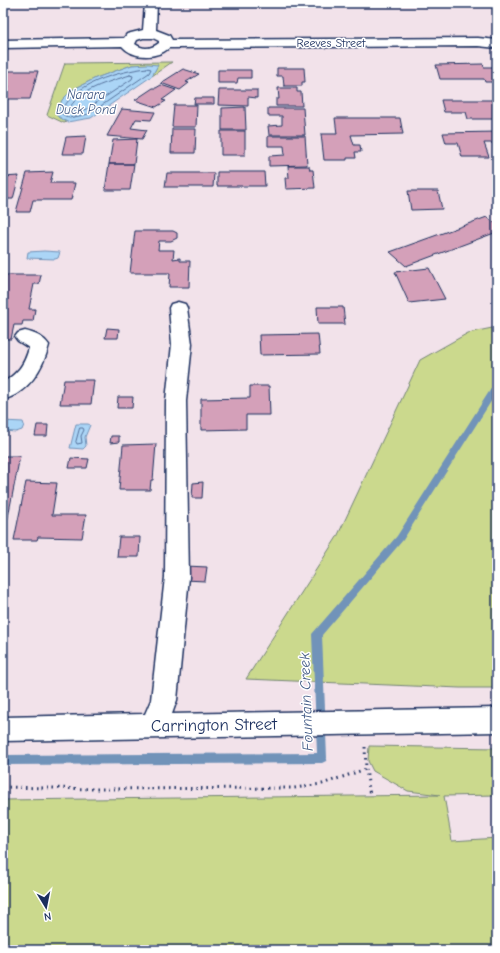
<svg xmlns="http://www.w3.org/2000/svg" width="500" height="953" viewBox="0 0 500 953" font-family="'Comic Neue',sans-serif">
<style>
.green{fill:#cbd98d;stroke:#738476}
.water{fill:#abd5f6;stroke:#7193b9}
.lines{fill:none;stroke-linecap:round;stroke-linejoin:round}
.shore{stroke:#55719b;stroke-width:1}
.stream{fill:#7193b9;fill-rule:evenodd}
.building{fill:#d4a0b9;stroke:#1b2f5e}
.minor-casing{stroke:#1b2f5e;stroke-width:3}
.path{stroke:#1b2f5e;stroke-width:3;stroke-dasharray:1.5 4;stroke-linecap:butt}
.minor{fill:#fff;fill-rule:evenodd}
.labels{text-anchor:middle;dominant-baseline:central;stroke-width:3;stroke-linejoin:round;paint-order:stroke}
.far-street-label{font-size:12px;fill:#1b2f5e;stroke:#fff}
.far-water-label{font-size:13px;font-style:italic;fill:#3f5884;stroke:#fff}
.water-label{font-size:15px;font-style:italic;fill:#3f5884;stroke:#fff}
.near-street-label{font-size:17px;fill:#1b2f5e;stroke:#fff}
</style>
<rect width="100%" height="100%" fill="#f2e2ea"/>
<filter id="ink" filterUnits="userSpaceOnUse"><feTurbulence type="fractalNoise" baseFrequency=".025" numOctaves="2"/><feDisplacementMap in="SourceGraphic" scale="8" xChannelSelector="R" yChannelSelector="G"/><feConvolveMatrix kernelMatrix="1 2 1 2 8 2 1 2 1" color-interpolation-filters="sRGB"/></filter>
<g filter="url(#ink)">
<path class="green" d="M172,62l-20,14 5,-10 -25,-1 -36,13 -24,12 -16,25 11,7 -3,1 -17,-8 18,-52z
M497,327v361h-37l-214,-9 91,-142 83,-177 48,-27z
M369,746l128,2v47l-53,1 8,45 45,-3v112h-494v-150l437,-5 -32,-4 -35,-20 -5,-10z"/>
<path class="water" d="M148,64l10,1 -6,11 -61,42 -24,4 -11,-7 6,-15 10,-10 24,-12 36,-13z
M44,251l16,1 -2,6 -3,1 -28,-1 1,-6z
M3,421l20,1 1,3 -2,5 -6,2 -13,-1z
M76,424h12l2,1 -5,12 1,9 -3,3 -13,-1z"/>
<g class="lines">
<path class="shore" d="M147,68l4,1 -2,4 -60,41 -20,4 -7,-4c6,-30 59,-43 85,-46z
M130,75l3,1 -1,3 -45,30 -17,3 -2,-1c10,-22 41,-29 62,-36z
M80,428h3l1,2 -3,6 1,7 -5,1 -1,-2z"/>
<path class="stream" d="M497,383v9l-94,148 -81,95 5,123 -1,3 -4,2 -319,2v-10l314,-2 -5,-119 85,-98 97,-152z"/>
</g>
<path class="building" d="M483,64l1,3h13v18h-2l-1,-3h-9l-1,-3h-44l-4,-14z
M277,68h27l1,14h-3v4h-18l-1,-10h-6z
M183,69l16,5 -13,8 3,1 -9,7 -19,-7z
M218,70h33v8h-13l-1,5h-19z
M3,71h35l-8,28h-24l3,-13h-6z
M161,85l15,5 -14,10 4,1 -10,6 -21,-7 18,-12h3z
M278,88h19v4h4l1,14h-26v-7h3z
M219,90h38v8l-9,-1v9l-30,-1z
M195,98h19v6h-20z
M441,100h56v19h-29l-2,-7h-22z
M174,105h23l-1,22h-24z
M245,107l1,23h-24v-22z
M268,108h35l2,27h-36l-1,-9 14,-1v-9h-14z
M122,109l33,3 -4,8 -15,-1 -5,9 16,2 -5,9 -35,-3z
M335,118h65l3,16 -52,1 3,10h6l1,7h-6l1,6h-9v2h-23l-3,-26h16z
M172,129h24l-1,24h-24z
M221,131h24v24h-24z
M497,132v11h-13l5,14h-27l-4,-14h-12l-3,-10z
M86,136l-3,18h-21l4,-17z
M268,136h37l2,29 -38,1v-10l16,-1 -1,-9h-16z
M137,139l-3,25h-25l4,-24z
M109,164h25l-4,26h-25z
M288,166h21l1,4h3l2,18 -29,1 -1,-11h4z
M53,172l-3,11h25l-4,17h-38l-3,12h-14l11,-39z
M217,172h47l1,14h-48z
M167,173h47l-1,14h-48z
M19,176l-6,23h-10v-22z
M408,191h30l4,18 -31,1z
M487,217l10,8v7l-91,34 -16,-14z
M135,231h38l4,2v5l-6,3h-12l-1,9h16l-1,9 7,-1v3h10l-1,26h-20l1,-14h-40z
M429,268l16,31 -36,4 -14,-31z
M3,275h38l-2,9h-5l-5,25h6l-2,12h-10l-1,4h-8l-3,14h-8z
M317,307h26l2,17h-27z
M107,328l12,1 -1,9h-13z
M318,334l2,20 -60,1 -1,-20z
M64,380h30l-3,24h-31z
M250,386h19l1,29h-24v14l-45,1v-31l49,-1z
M118,397h15l-1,11h-15z
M37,425h11l-1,11h-12z
M111,436h8v6l-9,1z
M156,444l-3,36h-2l-1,10h-31l4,-45z
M3,456h17l-13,66h-4z
M71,458l18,1 -2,9h-18z
M26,482l31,1 -5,32h34l-4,23 -44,-1 -1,3h-23z
M203,482l-1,16h-10l1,-15z
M119,537h21l-1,20h-22z
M186,566l21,1 -2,14 -20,-1z"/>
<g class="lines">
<defs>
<path id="minor" d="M145,3h12l-1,27 13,5 3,5 306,-2 19,2v8l-19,-2 -309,2c-12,11 -36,11 -47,-2l-119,2v-8l121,-2 3,-4 16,-4zM143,38h10l6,3v2c-8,6 -16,7 -24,1l2,-4z
M178,302l7,2 2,4 5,36 -6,57 3,176 -12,123 -5,14 325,-6v24l-494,9v-24l142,-3 6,-14 14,-123 1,-176 6,-57 -3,-36 2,-4z
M25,331c9,2 19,6 24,14 -6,24 -21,48 -46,55v-17c15,-11 21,-17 26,-35l-11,-7 -3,-4 3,-4z"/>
</defs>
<use href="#minor" class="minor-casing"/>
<path class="path" d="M365,747l1,22 4,27
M3,787l91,2 200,-1 28,-4 44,-15"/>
<use href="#minor" class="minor"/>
</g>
</g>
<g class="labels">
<g class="far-street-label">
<text x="331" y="43">Reeves Street</text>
</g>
<g class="far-water-label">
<text x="86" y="94">Narara<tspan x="86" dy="15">Duck Pond</tspan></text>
</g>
<g class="water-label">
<text transform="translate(306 702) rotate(-92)">Fountain Creek</text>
</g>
<g class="near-street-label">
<text transform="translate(214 725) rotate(-1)">Carrington Street</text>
</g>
</g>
<rect width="500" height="953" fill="none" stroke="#fff" stroke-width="16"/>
<rect x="8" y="8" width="484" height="937" fill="none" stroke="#1b2f5e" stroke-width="1.5" filter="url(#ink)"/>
<g transform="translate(46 907) rotate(170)" stroke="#ffffff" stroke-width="3" paint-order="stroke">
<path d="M0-3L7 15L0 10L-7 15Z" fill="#1b2f5e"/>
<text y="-6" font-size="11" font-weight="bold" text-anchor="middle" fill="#1b2f5e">N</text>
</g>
</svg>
